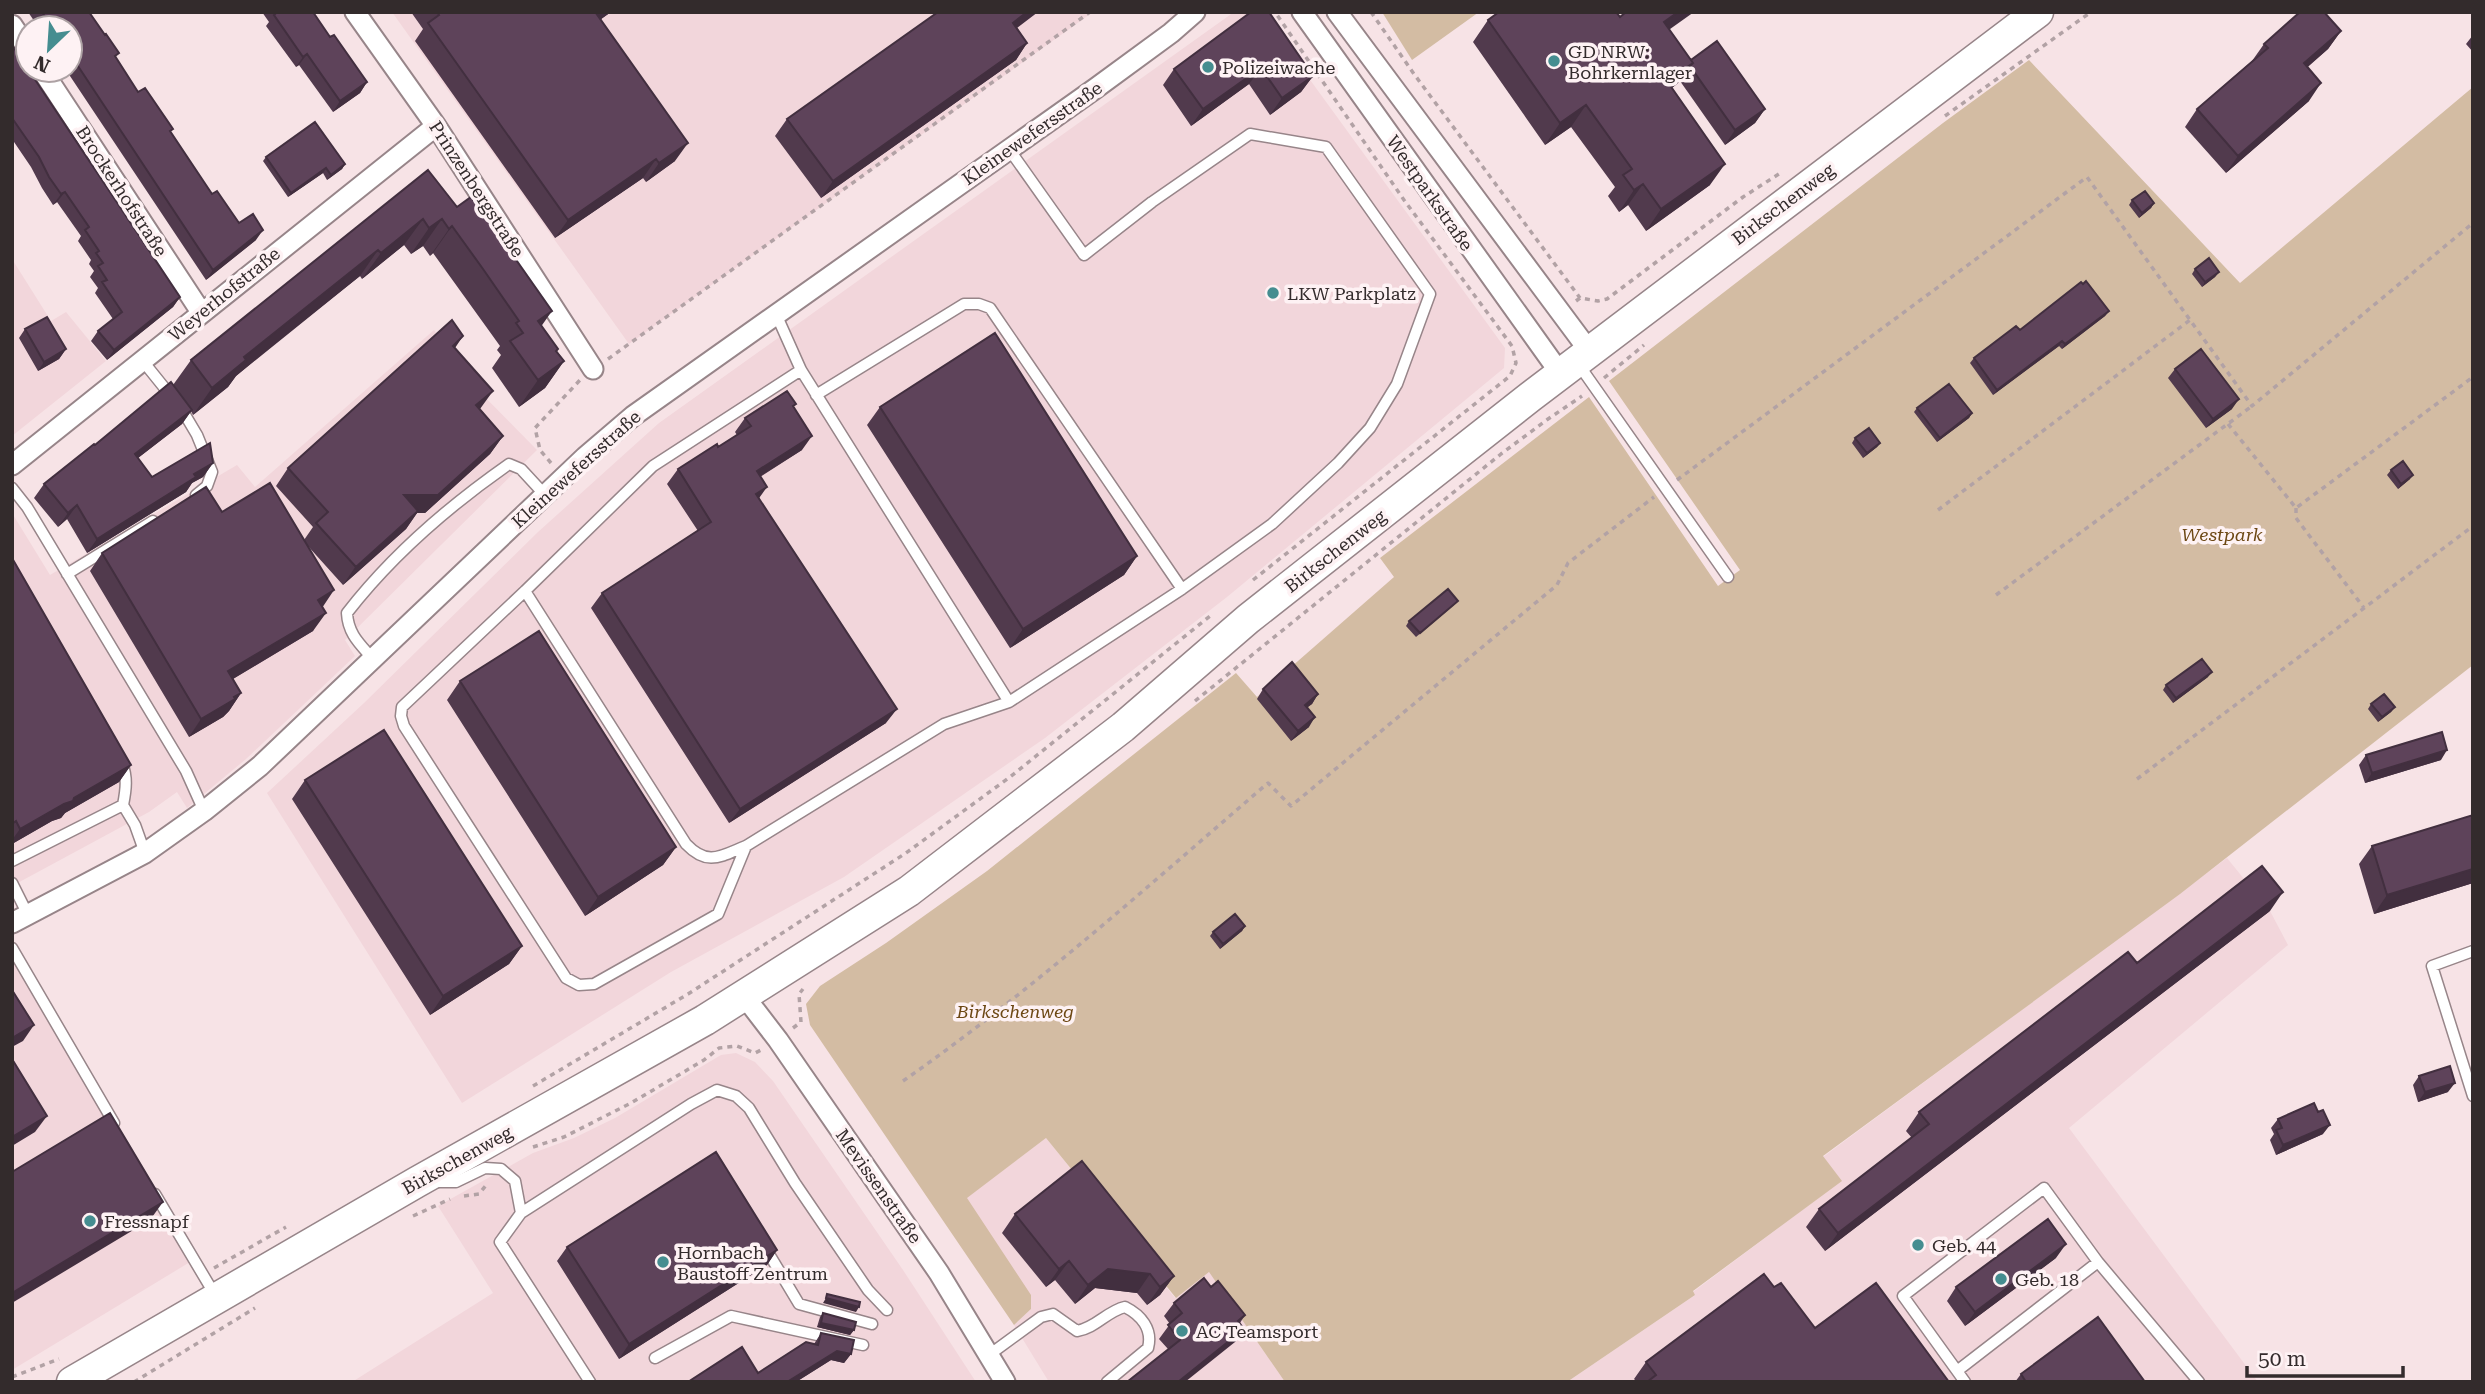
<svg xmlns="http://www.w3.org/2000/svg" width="2485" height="1394" viewBox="0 0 2485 1394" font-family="'Roboto Serif',serif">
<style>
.built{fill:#f2d6db}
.green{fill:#d3bca3}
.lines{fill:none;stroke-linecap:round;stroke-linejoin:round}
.service-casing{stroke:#978589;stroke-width:13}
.minor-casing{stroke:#978589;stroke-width:23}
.primary-casing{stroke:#978589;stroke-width:33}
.path{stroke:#b2a2a5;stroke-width:3.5;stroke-dasharray:5 5;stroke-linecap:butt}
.service{stroke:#fff;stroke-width:10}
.minor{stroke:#fff;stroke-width:19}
.primary{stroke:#fff;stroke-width:30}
.wall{fill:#513a4d}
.shaded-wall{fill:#422f3f}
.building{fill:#5e435a;stroke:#422f3f;stroke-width:2}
.poi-dot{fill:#458d90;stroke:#fef2f4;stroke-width:2.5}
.labels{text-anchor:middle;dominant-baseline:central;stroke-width:7;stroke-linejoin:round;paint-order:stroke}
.poi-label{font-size:18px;fill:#332b2c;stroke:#fef2f4;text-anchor:start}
.street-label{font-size:18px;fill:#332b2c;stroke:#fef2f4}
.park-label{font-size:18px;font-style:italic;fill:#6d4814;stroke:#fef2f4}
</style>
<rect width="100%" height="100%" fill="#f7e3e6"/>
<path class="built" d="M392,12h701l-464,332z
M1234,12h25l4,3 242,333 -1,20 -277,229 -182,141 -201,139 -173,95 -209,131 -195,-310 97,-90 174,-171 121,-109z
M12,259l39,62 15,-9 40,49 -94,75z
M434,330l37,53 66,67 -192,190 10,16 -109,103 -59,49 -10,-16 -28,20 -137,74v-373l38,62 187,-110 18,22z
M2227,858l43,53 18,34 -219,183 189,254h-691l128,-87 -2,-3 148,-111 -18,-24z
M12,956l178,306 -178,108z
M736,1053l19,9 18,19 130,189 73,112h-624l141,-89 -55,-87 95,-53 41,-15 41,-20 106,-63z
M1046,1138l129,160 34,-26 76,110h-236l-35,-57 17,-16 -65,-111z"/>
<path class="green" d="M1382,12h97l-67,48z
M2029,60l211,223 233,-196v578l-293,229 -357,262 19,25 -149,110 2,4 -128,87h-282l-76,-110 -33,26 -130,-160 -79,60 64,97v14l-17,16 -204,-300 -4,-21 14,-18 66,-43 101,-72 249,-198 21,24 137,-120 -14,-19 209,-161 129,189 22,-16 -131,-189 334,-258z"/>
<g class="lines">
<defs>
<path id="service" d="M776,314l25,56 208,332 173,-113 90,-65 66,-61 32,-35 27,-44 33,-90 -104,-147 -76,-13 -98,68 -68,53 -75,-106
M142,360l29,36
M1579,365l149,212
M801,370l-148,96 -128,125 161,253c22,23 35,12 60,2l198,-122 65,-22
M816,395l148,-91h15l11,4 192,281
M181,408l16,27 15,37 -5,14 -11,9
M12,488l15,19 159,264 18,40
M67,574l86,-53
M525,591l-123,116 -1,9 3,10 162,252 13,7 15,-1 124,-70 28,-68
M373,659c-13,-15 -25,-25 -26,-46 45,-58 102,-107 162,-149l12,5 24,26
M121,761c7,15 5,29 2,44
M12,861l111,-56 12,20 10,28
M12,883l16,32
M12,948l102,175
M2473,951l-41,15 41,130
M435,1182h21l29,-14 16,1 14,12 6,32
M155,1194l60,101
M766,1249l33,55 73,20
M989,1355l52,-38 12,-3 24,17c19,-3 30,-20 48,-24 16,8 28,22 23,41l-41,34
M655,1358l76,-42 132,29
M1957,1371l141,-109
M590,1382l-90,-140 21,-29 170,-109 26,-14 19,6 13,12 46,75 73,107 19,20
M1965,1382l-62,-86 141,-108 54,74 101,120"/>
<path id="minor" d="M355,12l81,114 157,243
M1302,12l258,361
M1337,12l253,340
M12,25l16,24
M42,70l159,242
M12,465l424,-339
M12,923l133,-70 59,-42 56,-45 325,-309 48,-41 463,-328 75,-55 24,-21
M745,997l33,43 161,233 66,109"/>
<path id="primary" d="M72,1382l345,-200 288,-162 204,-129 214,-164 125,-108 282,-222 508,-385"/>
</defs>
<use href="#service" class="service-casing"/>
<use href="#minor" class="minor-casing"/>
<use href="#primary" class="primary-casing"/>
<path class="path" d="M1371,12l43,62 166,224
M1945,116l146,-104
M1576,301l4,-3 18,3 9,-2 136,-102 39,-25
M608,359l482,-347
M1604,378l40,-33
M2228,424l68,84 177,-131
M551,463l-11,-13 -5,-22 45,-48
M1677,480l410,-303 165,229 221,-183
M2296,508v10l68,90
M1938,510l252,-190
M1253,580l257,-204 6,-13 -4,-17 -108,-146 -129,-188
M1996,595l256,-189
M1195,701l306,-247 47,-35 34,-23
M2137,779l336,-253
M793,1028l8,-6 -2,-28 4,-5
M903,1081c129,-90 246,-196 365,-298l23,23 266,-221 11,-22 86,-66
M533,1086l155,-92 218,-141 104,-76 200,-161
M533,1147l31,-10 67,-34 73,-43 15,-12 18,-2 18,7 6,-3
M464,1196l15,-2 8,-10
M413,1216l37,-17
M214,1268l72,-41
M12,1377l47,-18
M134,1382l121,-74"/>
<use href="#service" class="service"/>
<use href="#minor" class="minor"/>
<use href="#primary" class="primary"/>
</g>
<path class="wall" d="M28,12h61l27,46 22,34 33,40 41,62 44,46 -50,40 -140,-210h4v-42h-31z
M262,12h51l17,25 37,45 -7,11 -27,19 -34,-47 -3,2 -30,-41 3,-4z
M411,12h200l-10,7 74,142 -29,21 -3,-4 -88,60 -140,-197 8,-12z
M1251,12l62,64 -12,16 -31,23 -21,-31 -58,42 -28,-41 11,-16z
M1620,17l49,12 22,31 74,49 -10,14 -30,22 -45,-64 -8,7 38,97 -64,46 -18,-26 -9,7 -11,-16 7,-9 -44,-60 -26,18 -72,-103 15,-22z
M1017,28l10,15 -11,17 -195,138 -46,-62 12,-17z
M2341,31l-13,18 -21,18 2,34 -83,72 -41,-46 12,-18 55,-48 12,-17z
M2473,35v17l-7,-8z
M12,45l168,252 -7,10 -66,53 -16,-19 7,-10 15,-12 -18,-26 3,-5 -8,-11 4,-6 -5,-7 2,-4 -13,-19 3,-5 -24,-34 -4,3 -11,-17 -11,-21 -19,-28z
M266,157l79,7 -3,5 -15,11 -4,-7 -35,24 -25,-36z
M428,170l130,179 -1,2 7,10 -19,27 -26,19 -27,-39 9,-13 -4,-5 3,-4 -36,-50 -31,-43 -3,3 -7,-10 -12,8 -7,-9 -42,34 -2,-3 -86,68 -38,32 -8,11 -35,28 -2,-4 -9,13 -44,34 14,19 61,-14 -10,14 -11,6 -6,9 -99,61 -20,-34 -9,8 -24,-29 10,-14 129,-99 18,-25z
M2132,200l22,3 -3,5 -12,10 -10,-13z
M2195,269l24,3 -4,5 -13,10 -10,-13z
M2109,311l-4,5 -43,33 -3,-3 -66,49 -23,-32 4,-5z
M25,329l41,20 -7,10 -21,12 -19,-33z
M455,348l25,61 23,27 -13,18 -65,59h-8l-11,16 -63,56 -36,-40 15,62 -9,24 -80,48 8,14 -12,18 -6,6 -34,20 -99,-166 12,-18 120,-41 82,28 9,-13 -37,-41 12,-18z
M2175,369l57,40 -26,19 -38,-50z
M794,407l8,43 -42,27 -1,21 127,225 -157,100 -138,-215 11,-15 96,-62 -31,-47 11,-15 40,-22 19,-12 -2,-3 10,-14z
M880,407l257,149 -13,19 -114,73 -143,-223z
M1917,408l55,5 -3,5 -32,24 -23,-30z
M1855,438l25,5 -3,4 -14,11 -11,-15z
M2391,470l19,9 -12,10 -11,-14z
M12,558l119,207 -12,17 -54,31 -4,5 -9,3 -40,23z
M1458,601l-4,4 -38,32 -10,-11 3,-5z
M2208,677l-35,26 -10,-13 3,-5z
M460,681l216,166 -13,18 -78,51 -138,-216z
M1263,689l55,5 -6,10 -5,3 2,20 -18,14 -34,-42z
M2371,704l24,3 -4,5 -13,10 -10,-13z
M2366,755l75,5 -76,23 -6,-18z
M305,780l217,166 -13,18 -79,51 -138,-216z
M2473,815v68l-99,31 -15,-50 13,-18z
M2270,911l-445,340 -19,-24 13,-18 93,-71 -6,-7 13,-19 218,-149z
M1245,926l-3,5 -22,18 -10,-13 3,-4z
M2419,1076l29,16 -30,10 -5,-17z
M2318,1112l5,22 -47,21 -6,-15 4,-6 -3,-6 7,-9z
M1015,1214l159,62 -14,19 -13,10 -10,-12 -42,-5 -20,16 -20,-24 -9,7 -44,-54z
M567,1247l210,3 -10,15 -148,94 -62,-98z
M2056,1258l-91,68 -18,-25 9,-14z
M1211,1287l34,28 -5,8 -5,19 -67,7 -9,-10 11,-15 -6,-8 10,-13z
M1774,1287l41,41 134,54h-312l-3,-3 12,-17z
M823,1313l31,17 -4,5 -33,-8 3,-10z
M821,1333l30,21 -7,9 -13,-3 -35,22h-108l70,-9 56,-29z
M2021,1374l124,8h-130z"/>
<path class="shaded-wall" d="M598,12h13l-28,20z
M1027,12h11l-37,28 12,-17z
M1678,12h16l-45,32 15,-22z
M2341,31l-13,18 -36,32 12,-18z
M1027,43l-11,17 -195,138 12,-17z
M307,54l-8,11 -3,2 7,-10z
M1693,63l-16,21 -25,19 15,-22z
M1261,68l-12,16 -58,42 12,-17z
M1313,76l-12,16 -31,23 12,-17z
M367,82l-7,11 -27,19 7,-11z
M2321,83l-12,18 -83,72 12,-17z
M1586,105l-15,22 -26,18 15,-22z
M1765,109l-10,14 -30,22 10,-15z
M688,143l-13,18 -29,21 13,-19z
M656,159l-13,19 -88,60 13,-18z
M345,164l-3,5 -15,11 4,-5z
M1725,164l-15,21 -64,46 15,-22z
M326,168l-3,5 -35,24 3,-4z
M1643,184l-15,21 -9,7 15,-22z
M65,192l-8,10 -4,3 8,-11z
M2154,203l-3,5 -12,10 3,-5z
M423,219l-19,26 -42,34 19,-26z
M442,219l-19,27 -12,8 18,-26z
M452,226l-19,27 -3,3 19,-27z
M263,230l-7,10 -50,40 7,-10z
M378,250l-18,26 -124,100 -8,11 -35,28 19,-27 32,-31z
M2219,272l-4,5 -13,10 3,-5z
M180,297l-7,10 -66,53 7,-10z
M552,311l-19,27 5,-17z
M2109,311l-4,5 -43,33 3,-5z
M463,336l-12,18 2,-8z
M2062,341l-3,5 -66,49 4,-5z
M66,349l-7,10 -21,12 6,-9z
M564,361l-19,27 -26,19 19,-27z
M493,391l-13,18 -17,14 13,-18z
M2239,399l-7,10 -26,19 7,-9z
M192,410l-10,14 -57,44 10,-14z
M1972,413l-3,5 -32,24 3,-4z
M503,436l-13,18 -65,59h-8l-11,16 -63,56 61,-90z
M812,436l-10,14 -56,35 11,-14z
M1880,443l-3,4 -14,11 4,-5z
M213,463l-10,14 -11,6 -6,9 -99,61 10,-14 97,-65z
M2413,475l-3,4 -12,10 3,-5z
M767,487l-10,14 -1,-7z
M77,505l-10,14 -9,8 10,-14z
M1137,556l-13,19 -114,73 13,-19z
M334,590l-12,18 -4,-8z
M326,613l-13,18 -97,58 12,-18z
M2212,672l-4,5 -35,26 3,-5z
M241,693l-12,18 -6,6 -34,20 12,-18z
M1318,694l-6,10 -13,10 6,-9z
M2395,707l-4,5 -13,10 4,-5z
M897,709l-11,14 -157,100 11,-14z
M1315,717l-6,10 -18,14 7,-10z
M2447,750l-6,10 -76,23 7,-10z
M131,765l-12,17 -54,31 -4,5 -9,3 -40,23v-4l8,-11z
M676,847l-13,18 -78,51 13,-19z
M2473,869v14l-99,31 13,-19z
M2283,892l-13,19 -445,340 13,-18z
M1245,926l-3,5 -22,18 3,-5z
M522,946l-13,18 -79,51 13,-19z
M34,1025l-11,16 -11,6v-9z
M2455,1083l-7,9 -30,10 7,-10z
M47,1116l-12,16 -23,14v-9z
M2330,1125l-7,9 -47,21 7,-10z
M163,1202l-13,18 -138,83v-10z
M2066,1244l-10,14 -91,68 10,-14z
M777,1250l-10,15 -148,94 10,-15z
M1069,1261l-14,19 -9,7 13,-18z
M1108,1269l42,5 -13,19 -42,-5 -20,16 13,-19z
M1174,1276l-14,19 -13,10 13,-18z
M826,1298l33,9 -3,5 -33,-9z
M821,1323l33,7 -4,5 -33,-8z
M1244,1329l-9,13 -50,40h-7z
M837,1351l14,3 -7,9 -13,-3 -35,22h-9z"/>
<path class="building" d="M42,12h47l16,23 1,-1 13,19 -4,3 23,36 7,-4 28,41 -3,2 42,63 5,-3 22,32 14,-9 10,16 -50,40 -143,-216v-26h-18z
M313,12l17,25 4,-2 33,47 -27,19 -33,-47 -4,3 -29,-42 3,-3z
M437,12h161l-2,1 92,130 -29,20 -3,-4 -88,61 -140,-197 11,-8z
M938,12h89l-14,11 14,20 -194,138 -46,-62z
M1251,12h18l44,64 -31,22 -21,-30 -58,41 -29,-40z
M1499,12h117l4,5 6,-5h52l-14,10 29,41 -26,18 58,83 -64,45 -18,-25 -9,6 -11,-15 9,-6 -46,-64 -26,18 -72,-103z
M2300,12h24l17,19 -37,32 17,20 -83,73 -41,-47 71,-61 -4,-4z
M1717,41l48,68 -30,21 -45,-64 3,-3 -2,-3z
M12,45l168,252 -66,53 -16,-19 24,-19 -20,-30 5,-2 -9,-14 5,-3 -7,-10 3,-2 -14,-21 4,-3 -24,-35 -4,2 -12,-17 -10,-20 -27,-39z
M315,122l30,42 -14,11 -5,-7 -35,25 -25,-36z
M428,170l29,37 14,-10 41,57 40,57 -14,10 20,28 -2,2 8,10 -26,19 -28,-39 13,-8 -7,-10 3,-2 -36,-52 -31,-43 -3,3 -7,-10 -13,9 -6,-9 -42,34 -3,-3 -134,107 2,3 -34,28 -21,-28z
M2145,191l9,12 -12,10 -10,-13z
M2209,258l10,14 -14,10 -10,-13z
M2086,281l23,30 -44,33 -3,-3 -65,49 -23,-32 42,-32 4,4 61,-48 2,2z
M47,317l19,32 -22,13 -19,-33z
M452,320l11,16 -10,10 40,45 -17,14 27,31 -65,59h-34l14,16 -62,56 -40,-44 12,-11 -40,-44z
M995,333l142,223 -114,73 -143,-222z
M2201,349l38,50 -26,20 -38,-50z
M171,382l21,28 -57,44 17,23 58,-34 3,20 -19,11 2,3 -99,62 -20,-34 -9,8 -24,-29 50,-40 1,1z
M1949,384l23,29 -32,25 -23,-30z
M787,391l9,13 -3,2 19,30 -55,35 10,16 -11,7 141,215 -157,100 -138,-216 109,-71 -33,-53 39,-25 1,3 33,-21 -6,-8z
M1869,428l11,15 -13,10 -12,-15z
M2403,461l10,14 -12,9 -10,-14z
M270,483l64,107 -16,10 8,13 -98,58 13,22 -7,4 1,2 -34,20 -99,-166 104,-66 16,25z
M12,558l119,207 -57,33 -1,3 -9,3 -44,25 -4,-8 -4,3z
M1448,589l10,12 -38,32 -11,-12z
M539,631l137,216 -78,50 -138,-216z
M2202,659l10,13 -36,26 -10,-13z
M1292,662l26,32 -13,11 10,12 -17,14 -35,-42z
M2384,694l11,13 -13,10 -11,-13z
M384,730l138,216 -79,50 -138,-216z
M2442,732l5,18 -75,23 -6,-18z
M2473,815v54l-86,26 -15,-49z
M2262,866l21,26 -445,341 -19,-24 110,-85 -10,-12 209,-160 9,11z
M1235,914l10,12 -22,18 -10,-12z
M12,990l22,35 -22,13z
M12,1059l35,57 -35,21z
M2450,1066l5,17 -30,9 -6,-16z
M2314,1103l4,9 5,-2 7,15 -47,20 -7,-15 6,-2 -4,-9z
M110,1113l53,89 -151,91v-121z
M716,1152l61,98 -148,94 -62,-97z
M1082,1161l92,115 -14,11 -10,-13 -42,-5 -20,16 -19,-24 -10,8 -44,-55z
M2048,1219l18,25 -91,68 -19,-25z
M1764,1274l10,13 7,-4 34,45 61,-45 73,99h-302l9,-7 -10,-13z
M1204,1278l7,9 7,-6 27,34 -7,6 6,8 -66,53h-51l53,-42 -12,-15 14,-12 -8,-10z
M827,1294l33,8 -1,5 -33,-9z
M823,1313l33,9 -2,8 -33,-7z
M2098,1317l47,65h-119l-5,-8z
M821,1333l33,7 -3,14 -14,-3 -50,31h-99l54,-35 16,26 48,-31 12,3z"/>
<g class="poi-dot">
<circle cx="1554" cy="61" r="7"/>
<circle cx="1208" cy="67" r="7"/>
<circle cx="1273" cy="293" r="7"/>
<circle cx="90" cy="1221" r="7"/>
<circle cx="1918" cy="1245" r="7"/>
<circle cx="663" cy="1262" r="7"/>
<circle cx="2001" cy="1279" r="7"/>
<circle cx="1182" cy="1331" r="7"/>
</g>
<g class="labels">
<g class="poi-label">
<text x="1568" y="51">GD NRW:<tspan x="1568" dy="21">Bohrkernlager</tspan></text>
<text x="1222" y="67">Polizeiwache</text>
<text x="1287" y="293">LKW Parkplatz</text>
<text x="104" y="1221">Fressnapf</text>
<text x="1932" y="1245">Geb. 44</text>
<text x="677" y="1252">Hornbach<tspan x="677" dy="21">Baustoff Zentrum</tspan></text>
<text x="2015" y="1279">Geb. 18</text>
<text x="1196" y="1331">AC Teamsport</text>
</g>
<g class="street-label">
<text transform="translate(1032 133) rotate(-35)">Kleinewefersstraße</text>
<text transform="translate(477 189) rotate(57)">Prinzenbergstraße</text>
<text transform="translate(122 191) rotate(57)">Brockerhofstraße</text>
<text transform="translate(1430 193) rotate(55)">Westparkstraße</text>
<text transform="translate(1783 204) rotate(-37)">Birkschenweg</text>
<text transform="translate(224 294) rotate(-39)">Weyerhofstraße</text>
<text transform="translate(576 469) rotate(-42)">Kleinewefersstraße</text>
<text transform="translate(1335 551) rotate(-38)">Birkschenweg</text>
<text transform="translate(457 1160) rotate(-29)">Birkschenweg</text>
<text transform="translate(879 1186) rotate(55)">Mevissenstraße</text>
</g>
<g class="park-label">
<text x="2222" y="534">Westpark</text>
<text x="1015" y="1011">Birkschenweg</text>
</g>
</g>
<rect width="2485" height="1394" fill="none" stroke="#332b2c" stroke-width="28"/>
<g transform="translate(49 49) rotate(205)"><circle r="33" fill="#fef2f4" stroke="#ada2a4" stroke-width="2"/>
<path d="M0-5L12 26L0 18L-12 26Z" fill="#458d90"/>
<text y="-10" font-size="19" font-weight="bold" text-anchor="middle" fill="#332b2c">N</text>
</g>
<path d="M2247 1366v10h156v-10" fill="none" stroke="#332b2c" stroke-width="3.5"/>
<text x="2258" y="1366" font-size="21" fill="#332b2c" stroke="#fef2f4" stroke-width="5" paint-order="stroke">50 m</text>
</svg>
